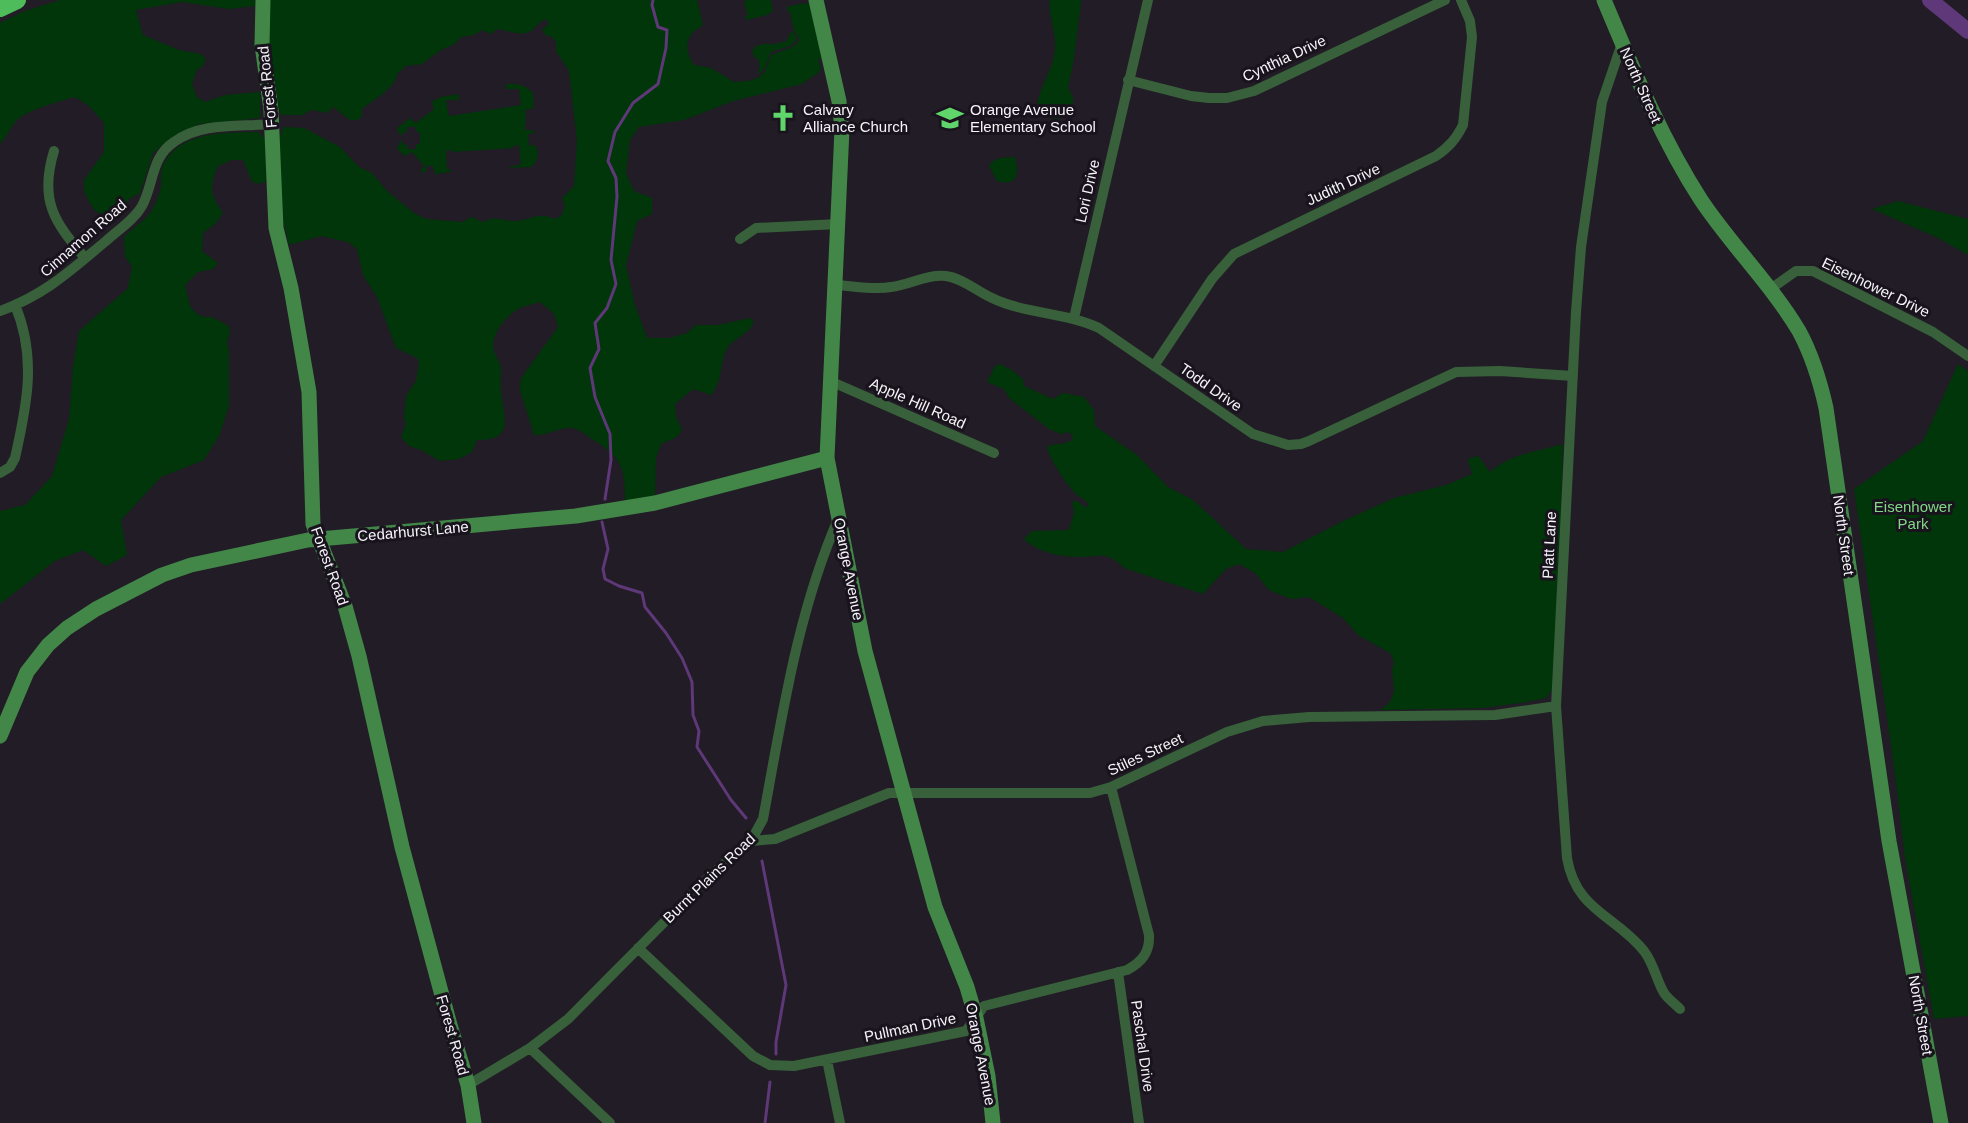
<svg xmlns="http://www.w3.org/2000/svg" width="1968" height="1123" viewBox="0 0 1968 1123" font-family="Helvetica,sans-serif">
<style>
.green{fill:#00360a}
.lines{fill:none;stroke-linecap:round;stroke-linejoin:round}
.stream{stroke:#5e3878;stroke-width:3}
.river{stroke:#5e3878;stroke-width:16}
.street{stroke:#38603a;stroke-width:10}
.secondary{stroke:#428648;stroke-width:15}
.highway{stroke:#4ebc5a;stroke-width:18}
.labels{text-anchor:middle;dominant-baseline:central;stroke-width:6;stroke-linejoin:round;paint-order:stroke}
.street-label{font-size:15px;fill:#f6f3f9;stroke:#18131c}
.poi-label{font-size:15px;fill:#f6f3f9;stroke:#18131c;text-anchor:start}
.park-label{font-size:15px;fill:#82d887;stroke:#18131c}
</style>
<rect width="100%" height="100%" fill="#211c25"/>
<path class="green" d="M60,0h195v6l-26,3 -47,-7 -46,8 7,25 36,15 22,4 5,5 -4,8 -5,2 -5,15 5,13 8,5 20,-7 35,-3v26l-60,6 -23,10 -24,19 -13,40 -11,6 -6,10 -12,-1 -6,7 -10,-4 -7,-11 -4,-10v-10l20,-28v-29l-15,-17 -14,-9c-14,4 -49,13 -59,24 -6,7 -9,16 -16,23v-121l22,-11z
M270,0h427l6,25c-4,3 -10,6 -12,10 -7,8 -3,22 3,30l17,3 23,14 14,-1 10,-3 7,-6 6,-17 19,-7 8,-5 1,-6 -5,-6 -4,-18 -4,-6 19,-4 5,2 12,53 -4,2 3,8 -2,4 -17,12 -69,17 -49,19 -45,7 -9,13 -4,33 8,18 18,7v16l-15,7 -11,45 9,39 12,33h22l18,-5 9,-8h22l32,-7 4,4 -4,7 -21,16 -5,10 -5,25 -7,15 -19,-6 -18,15 1,12 6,14 -5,7 -16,7 -5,14 -1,38 -30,5c0,-34 -3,-43 -33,-62 -6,-4 -14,-11 -21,-11 -14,0 -24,8 -37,7l-14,-45 1,-12 37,-51 -4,-13 -14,-12c-7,2 -16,4 -22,7 -13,8 -28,26 -24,42 2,6 6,11 7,17 0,8 -1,16 0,23 3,28 14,49 -24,49l-5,12 -13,7 -19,2 -19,-11 -12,-4 -8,-9 5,-13 -2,-7 2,-21 10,-15 3,-19 -2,-4 -21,-10 -19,-51 -14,-22 -6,-26 -9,-7 -27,-6 -32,9 -7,-30 -4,-74 6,-14 20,1 36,19 19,20 13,6 15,18 27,22 12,6 37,3 8,-5 12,5c14,-8 20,0 33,-1 14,-1 24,-10 38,-2l7,-3 4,-10 -3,-8 12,-12 3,-45 -8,-70 -13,-20v-9l-5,-6h-5l-4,-7 7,-5 -3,-5c-8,3 -9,8 -15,12 -9,6 -24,-1 -34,-2l-6,5 -9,-4 -8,5 -13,2 -6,7 -14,6 -19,14 -16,2 -9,8c-1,14 -24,26 -35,35v7l-4,4h-8l-17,-13 -6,6 -15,-3 -10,5h-20c-15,-24 -16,-87 -12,-115z
M746,0h25l2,11 -6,4 -21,5 -1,-4 3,-1 -4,-11z
M1050,0h31v2l-7,57 -6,28 5,11v10l-6,9 -11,2 -10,-2c-2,-3 -7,-8 -8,-12 -2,-8 14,-37 16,-49 5,-21 -7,-40 -4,-56z
M793,32l4,5c-3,12 -18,10 -27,16l-5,15 -7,7v-4l2,-2 -2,-11h-4l-2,-9h3v-3l14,-3 1,2 17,-4v-3l3,-1 -1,-4z
M506,84c10,-1 20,1 27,9l1,15 -9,2 1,12 -1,1v7h7l4,3 -8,1 1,11 7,1c3,7 2,16 -5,21l-24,1 14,-4 -2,-19 -6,1v2l-61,4v-2l-6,1 1,18h3l1,3 -16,2 -2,-8h-7v6h-5l-1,-1 4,-5 -12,-14 -7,4 -8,-7 3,-8h2l1,4 4,-1v5h9v-5h4v-12h-4v-5h-9v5h-4v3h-3l-3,-7 13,-10 6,5 18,-14 -3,-7 10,-5 17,-3 1,6h-13l3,16 72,-11 -2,-16h-13z
M259,132l6,7 1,42 -6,3 -8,-2 -9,-22h-11l-14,6c-9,21 -8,29 5,47l-8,11 -12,9 -1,18 16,12 -5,6 -15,3 -13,13 5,21 7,8 8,3h7l17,9 1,8 -3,8 2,9v55l-10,30 -15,24 -43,17 -40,43 6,35 -21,11 -23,-16 -28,11 -55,43v-93l25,-6 27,-29 17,-57 4,-53 6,-35 49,-43 4,-22 -7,-9 -1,-20c10,-11 22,-16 29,-29 3,-6 7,-15 8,-22 1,-6 -1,-12 1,-18 16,-38 63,-35 97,-36z
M1015,157c5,16 3,30 -18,24l-8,-15c5,-9 16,-9 26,-9z
M1898,201l70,18v36l-30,-17 -66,-29z
M1000,364l12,6 11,9 1,7 29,13 10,-6 21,4 10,13 1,16 42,29 31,32 25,13 53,49 37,3 58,-30 53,-24 52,-13 26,-11 -4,-15 10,-3 12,16c22,-19 46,-20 73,-28l-7,241 -10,13 -19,4 -44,6 -102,2 9,-8 4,-11 -2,-21 2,-8 -4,-9 -32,-18 -15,-17 -34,-21 -18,2 -22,-9 -14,-17 -16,-9 -13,5 -23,25 -79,-26c-5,-5 -12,-11 -19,-12 -7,-1 -17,1 -24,1 -19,0 -43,-4 -57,-18l8,-8 37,-1 5,-18 -2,-9 4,-3 9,7 4,-1c-3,-7 -9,-8 -14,-13 -9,-9 -26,-35 -28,-46 7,-5 16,-1 25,-7l1,-4 -5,-4 -7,2 -12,-5 -40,-31 -5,-9 -17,-7 8,-16z
M1958,364l10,7v645l-34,3 -29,-161 -11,-92 -40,-277 69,-48z"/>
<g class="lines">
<path class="stream" d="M605,499l6,-39 -1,-26 -15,-37 -5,-29 9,-19 -4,-26 12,-15 9,-24 -5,-24 6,-63 -1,-19 -8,-17 7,-29 18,-29 25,-19 8,-36 1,-18 -9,-3 -6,-22 1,-5
M602,522l6,27 -5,20 2,10 14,7 23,7 3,14 21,26 16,25 10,24 1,33 6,16 -2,16 34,53 15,18
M762,861l24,124 -10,57v12
M765,1123l5,-41"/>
<path class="river" d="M1930,0l38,31"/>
<path class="street" d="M1622,43l-20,59 -21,145 -5,65 -20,394 11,152c9,53 48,57 77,93 10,13 12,28 20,42 4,6 11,11 16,16
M1128,80l63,16 18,2h18l27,-7 191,-91
M54,151c-15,49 0,71 31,107
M740,239l16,-11 83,-4
M836,285c18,1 38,5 55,2 19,-2 35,-13 55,-11 16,2 31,15 46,22 33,16 73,14 107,30l154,106 35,11 13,-1 8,-3 147,-69 44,-1 73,5
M1769,290l27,-19h17l120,61 35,24
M0,311c45,-16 71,-41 106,-70 12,-11 28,-21 36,-35 12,-22 9,-49 32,-64 27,-20 65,-15 97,-18
M1074,318l74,-318
M1154,366l58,-87 22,-25 202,-98c13,-9 20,-17 27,-31l9,-88 -2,-16 -9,-21
M830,381l164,72
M0,473l10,-6 5,-9c12,-53 22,-101 0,-153
M751,841l24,-2 114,-46h201l21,-6 116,-55 36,-11 46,-4 186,-2 61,-9
M638,948l115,108 17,9 24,1 172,-35 18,-25 143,-36c15,-8 23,-18 22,-35l-38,-148
M1118,972l21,151
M530,1048l80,75
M827,1060l13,63
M468,1085l62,-37 38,-29 144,-145 39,-33 12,-22c19,-102 34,-206 76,-302"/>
<path class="secondary" d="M263,0l-1,45 9,65 5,118 15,60 18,104 4,132 32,82 14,50 43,191 48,178 18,60 6,38
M816,0l23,101 3,28 -15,329 38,193 70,256 32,80 9,31 12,58 5,47
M1604,0c29,69 57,138 97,200 30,45 70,84 98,131 13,24 21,50 27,77l63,433 52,282
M0,736l27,-64 21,-27 19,-17 29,-19 66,-34 29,-10 117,-25 268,-24 79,-13 172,-45"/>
<path class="highway" d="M0,8l17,-8"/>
</g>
<defs>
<symbol id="church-bare" viewBox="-9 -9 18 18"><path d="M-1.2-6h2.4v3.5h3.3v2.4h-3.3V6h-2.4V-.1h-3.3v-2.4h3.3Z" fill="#5fd56b" stroke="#18131c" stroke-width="2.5" paint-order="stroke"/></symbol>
<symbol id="school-bare" viewBox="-9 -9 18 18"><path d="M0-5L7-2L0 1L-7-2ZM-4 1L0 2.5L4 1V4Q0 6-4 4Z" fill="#5fd56b" stroke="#18131c" stroke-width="2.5" paint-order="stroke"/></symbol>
</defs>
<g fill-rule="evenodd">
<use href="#church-bare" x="764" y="99" width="38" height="38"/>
<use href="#school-bare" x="931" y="99" width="38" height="38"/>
</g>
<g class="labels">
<g class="street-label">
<text transform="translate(1284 58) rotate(-25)">Cynthia Drive</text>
<text transform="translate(1641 85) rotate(66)">North Street</text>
<text transform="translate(267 87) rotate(-96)">Forest Road</text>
<text transform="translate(1343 184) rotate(-25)">Judith Drive</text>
<text transform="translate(1087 191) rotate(-77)">Lori Drive</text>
<text transform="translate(83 238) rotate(-41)">Cinnamon Road</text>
<text transform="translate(1876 287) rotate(26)">Eisenhower Drive</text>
<text transform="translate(1211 387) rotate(35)">Todd Drive</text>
<text transform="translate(918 403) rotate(24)">Apple Hill Road</text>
<text transform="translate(413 531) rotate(-5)">Cedarhurst Lane</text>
<text transform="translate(1844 535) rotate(82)">North Street</text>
<text transform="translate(1549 545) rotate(-87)">Platt Lane</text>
<text transform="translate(330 566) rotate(70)">Forest Road</text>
<text transform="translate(849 569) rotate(79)">Orange Avenue</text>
<text transform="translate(1145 754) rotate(-25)">Stiles Street</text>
<text transform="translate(709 878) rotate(-44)">Burnt Plains Road</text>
<text transform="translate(1921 1015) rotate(80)">North Street</text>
<text transform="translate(910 1027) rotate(-12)">Pullman Drive</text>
<text transform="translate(453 1035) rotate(74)">Forest Road</text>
<text transform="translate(1143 1046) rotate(82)">Paschal Drive</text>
<text transform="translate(981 1054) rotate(79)">Orange Avenue</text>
</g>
<g class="poi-label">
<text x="803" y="109">Calvary<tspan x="803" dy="17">Alliance Church</tspan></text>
<text x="970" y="109">Orange Avenue<tspan x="970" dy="17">Elementary School</tspan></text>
</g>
<g class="park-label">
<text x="1913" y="506">Eisenhower<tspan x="1913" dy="17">Park</tspan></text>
</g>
</g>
</svg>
